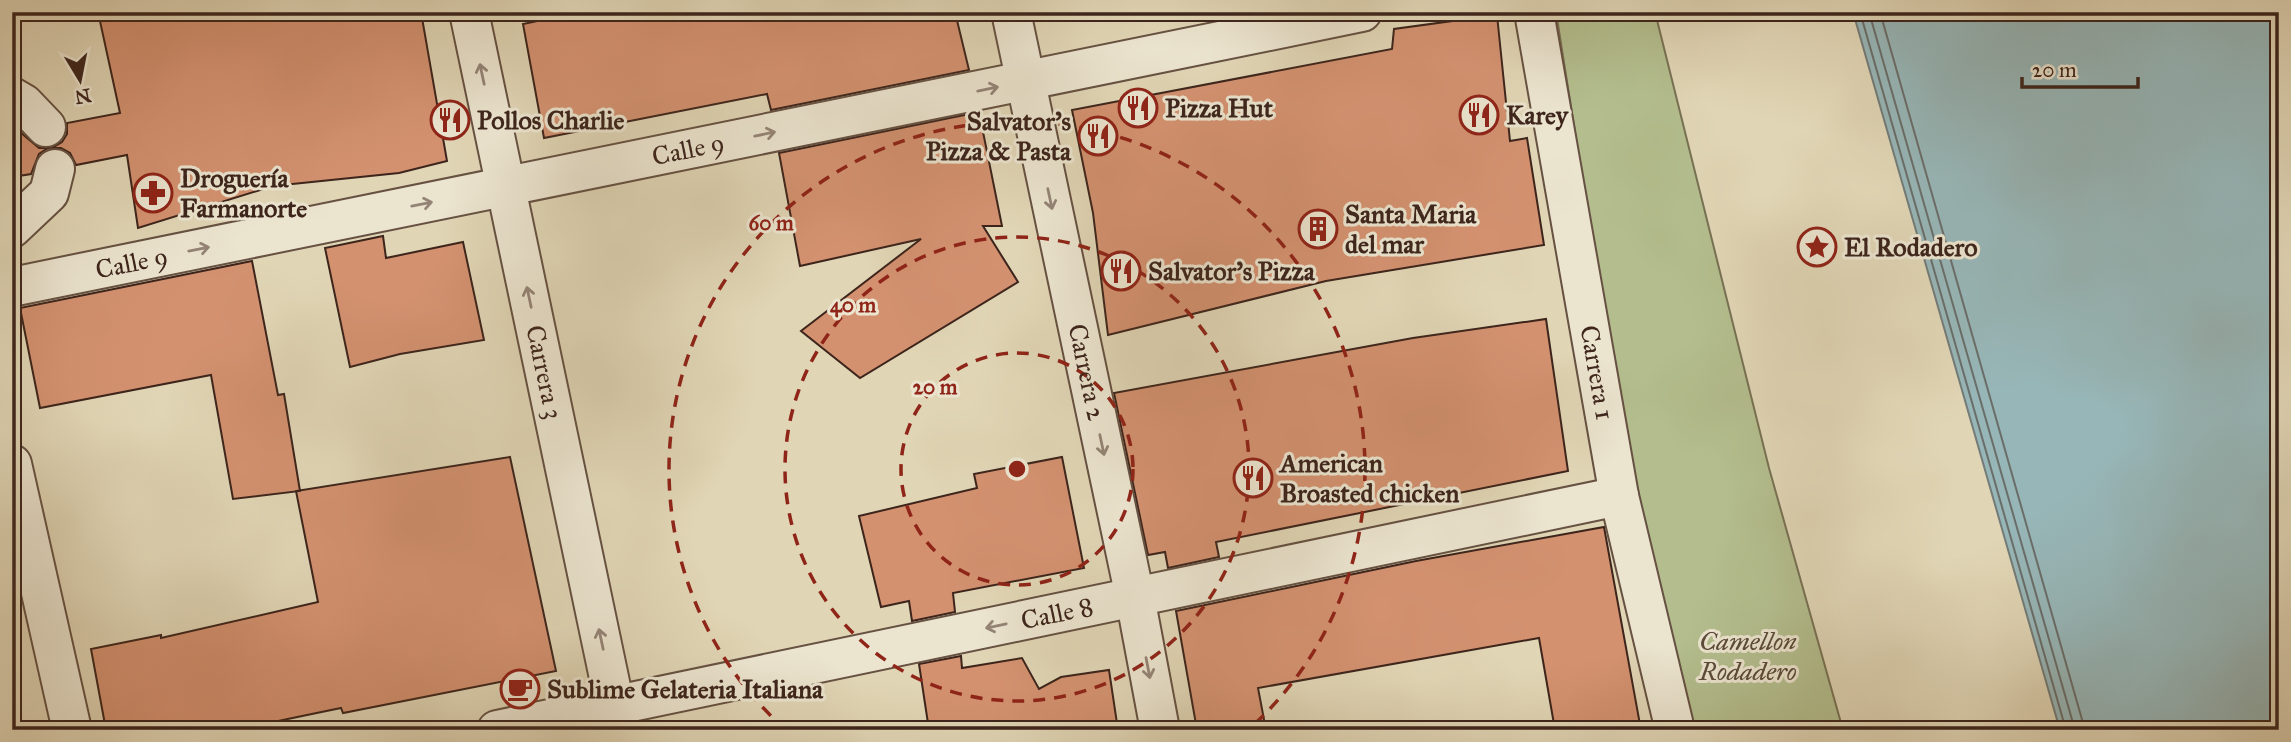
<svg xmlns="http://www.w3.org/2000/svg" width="2291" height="742" viewBox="0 0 2291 742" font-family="'IM FELL Great Primer',serif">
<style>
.green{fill:#b3bd8d;stroke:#787154;stroke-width:2}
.water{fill:#97b6b7;stroke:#737c79;stroke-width:2}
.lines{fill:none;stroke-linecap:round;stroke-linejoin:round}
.shore{stroke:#6a6e6a;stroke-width:2}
.building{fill:#d39170;stroke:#3d251c;stroke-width:2}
.minor-casing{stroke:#665142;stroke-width:42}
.minor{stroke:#ebe4cf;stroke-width:38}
.oneway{stroke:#948476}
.ring{fill:none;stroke:#8f2418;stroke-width:3.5;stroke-dasharray:12 9}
.labels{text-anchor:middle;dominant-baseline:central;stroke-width:6;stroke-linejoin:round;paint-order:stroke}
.poi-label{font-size:26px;font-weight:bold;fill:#3d251c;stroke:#ebe4cf;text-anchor:start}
.street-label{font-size:26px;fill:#3d251c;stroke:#ebe4cf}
.park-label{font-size:26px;font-style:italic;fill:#5a4b38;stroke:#ebe4cf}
.centre{fill:#8f2418;stroke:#ebe4cf;stroke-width:3.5}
.ring-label{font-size:21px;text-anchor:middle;font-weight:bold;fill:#8f2418;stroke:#ebe4cf;stroke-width:6;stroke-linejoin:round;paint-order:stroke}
</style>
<rect width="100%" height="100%" fill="#e0d5b5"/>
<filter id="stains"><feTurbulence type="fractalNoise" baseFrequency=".00286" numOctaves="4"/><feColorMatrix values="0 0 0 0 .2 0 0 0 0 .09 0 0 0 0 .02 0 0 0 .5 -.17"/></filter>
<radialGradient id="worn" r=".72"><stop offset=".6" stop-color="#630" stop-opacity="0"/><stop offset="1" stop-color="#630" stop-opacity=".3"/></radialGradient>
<path class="green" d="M1556,12h99l114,456 74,262h-148l-62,-231z"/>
<path class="water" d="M1853,12h426v718h-219z"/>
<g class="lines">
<path class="shore" d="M1860,12l206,718
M1869,12l206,718
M1880,12l205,718"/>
</g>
<path class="building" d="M98,12h323l26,149 -48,12 -126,13 -135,42 -11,-73 -51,10 -6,-12 -9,-5h-9l10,-6 5,-8v-11l53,-10z
M580,12h375l14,58 -198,40 -4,-16 -223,44 -21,-114z
M1497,15l13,126 17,-3 17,107 -218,36 -218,54 -15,-122 -21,-103 320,-61 2,-20z
M979,112l23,114h-19l35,56 -158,96 -59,-47 120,-92 -121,27 -21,-113z
M20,132l19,16h9l-9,6 -8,20 -19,3v-44z
M383,236l3,22 77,-16 21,98 -84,14 -50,13 -25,-119z
M252,261l26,134 6,-1 16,97 -67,8 -22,-124 -171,33 -20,-100z
M1546,319l22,152 -352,71 3,15 -51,11 -3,-16 -17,3 -34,-162 299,-55z
M510,457l46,214 -213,42 -2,-5 -106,22h-129l-15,-81 70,-14v3l157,-36 -22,-111z
M1062,457l22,111 -131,25 2,19 -43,9 -3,-20 -28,6 -22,-91 118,-28 -3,-14z
M1604,527l37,203h-86l-16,-92 -281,50 8,42h-69l-21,-119 240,-50z
M961,656l1,12 60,-10 17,31 22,-12 48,-7 9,60h-189l-10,-66z"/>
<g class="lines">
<defs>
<g id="minor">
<path id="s1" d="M469,12l151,718"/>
<path id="s2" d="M1011,12l124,585 25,133"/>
<path id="s3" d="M1534,12l85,484 56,234"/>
<path d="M12,97l12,7 22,23"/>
<path d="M12,228l37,-35 6,-24"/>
<path id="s4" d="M12,287l1350,-275"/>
<path d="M12,464l60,266"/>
<path id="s5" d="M497,730l1122,-234"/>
</g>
</defs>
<use href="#minor" class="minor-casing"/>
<use href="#minor" class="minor"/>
</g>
<defs><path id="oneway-shaft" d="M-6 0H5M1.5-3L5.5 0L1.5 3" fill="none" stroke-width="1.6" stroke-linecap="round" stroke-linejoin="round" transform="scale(1.75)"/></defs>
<g class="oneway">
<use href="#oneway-shaft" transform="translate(482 74) rotate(-102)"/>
<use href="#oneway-shaft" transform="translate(988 89) rotate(-12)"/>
<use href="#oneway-shaft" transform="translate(765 134) rotate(-12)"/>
<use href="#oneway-shaft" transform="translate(1050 199) rotate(78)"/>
<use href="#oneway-shaft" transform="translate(422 204) rotate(-11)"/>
<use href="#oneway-shaft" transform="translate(199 249) rotate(-11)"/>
<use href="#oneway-shaft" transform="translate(529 297) rotate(-102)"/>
<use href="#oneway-shaft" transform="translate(1102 445) rotate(78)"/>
<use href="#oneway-shaft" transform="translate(996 626) rotate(168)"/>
<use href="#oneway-shaft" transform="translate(601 639) rotate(-102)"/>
<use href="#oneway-shaft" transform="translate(1148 668) rotate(79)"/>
</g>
<g class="ring">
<circle cx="1017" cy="469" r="116"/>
<circle cx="1017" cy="469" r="232"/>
<path d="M786 730A348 348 0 1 1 1248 730"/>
</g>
<defs>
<symbol id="restaurant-ring" viewBox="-11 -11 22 22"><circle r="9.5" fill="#ebe4cf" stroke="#8f2418" stroke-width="1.5"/><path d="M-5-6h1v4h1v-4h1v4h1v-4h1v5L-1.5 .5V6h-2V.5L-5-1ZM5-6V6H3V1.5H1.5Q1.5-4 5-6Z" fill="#8f2418"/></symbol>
<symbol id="pharmacy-ring" viewBox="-11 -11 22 22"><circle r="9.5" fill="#ebe4cf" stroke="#8f2418" stroke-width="1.5"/><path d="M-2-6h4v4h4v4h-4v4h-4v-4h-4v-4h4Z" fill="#8f2418"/></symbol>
<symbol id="building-ring" viewBox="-11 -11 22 22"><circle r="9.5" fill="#ebe4cf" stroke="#8f2418" stroke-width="1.5"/><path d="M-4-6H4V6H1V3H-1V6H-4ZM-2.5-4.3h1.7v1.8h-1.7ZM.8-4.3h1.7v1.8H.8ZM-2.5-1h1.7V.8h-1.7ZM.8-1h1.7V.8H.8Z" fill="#8f2418"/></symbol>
<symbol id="sight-ring" viewBox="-11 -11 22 22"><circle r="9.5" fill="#ebe4cf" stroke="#8f2418" stroke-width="1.5"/><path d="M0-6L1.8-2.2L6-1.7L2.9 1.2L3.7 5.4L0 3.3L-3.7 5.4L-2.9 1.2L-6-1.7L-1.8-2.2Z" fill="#8f2418"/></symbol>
<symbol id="cafe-ring" viewBox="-11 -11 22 22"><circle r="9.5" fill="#ebe4cf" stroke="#8f2418" stroke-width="1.5"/><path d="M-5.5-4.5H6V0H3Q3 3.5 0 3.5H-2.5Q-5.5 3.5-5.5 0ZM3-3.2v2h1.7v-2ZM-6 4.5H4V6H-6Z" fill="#8f2418"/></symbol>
</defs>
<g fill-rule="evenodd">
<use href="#restaurant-ring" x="1116" y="86" width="44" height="44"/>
<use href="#restaurant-ring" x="1457" y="93" width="44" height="44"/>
<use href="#restaurant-ring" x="428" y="98" width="44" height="44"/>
<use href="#restaurant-ring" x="1076" y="114" width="44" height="44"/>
<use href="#pharmacy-ring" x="131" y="171" width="44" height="44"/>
<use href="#building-ring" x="1296" y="207" width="44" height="44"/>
<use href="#sight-ring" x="1795" y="225" width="44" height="44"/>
<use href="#restaurant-ring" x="1099" y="249" width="44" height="44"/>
<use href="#restaurant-ring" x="1231" y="456" width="44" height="44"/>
<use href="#cafe-ring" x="498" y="667" width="44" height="44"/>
</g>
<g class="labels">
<g class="poi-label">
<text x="1165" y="108">Pizza Hut</text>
<text x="1506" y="115">Karey</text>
<text x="477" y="120">Pollos Charlie</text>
<text x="1071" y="121" text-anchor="end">Salvator's<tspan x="1071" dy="30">Pizza &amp; Pasta</tspan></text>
<text x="180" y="178">Droguería<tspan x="180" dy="30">Farmanorte</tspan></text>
<text x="1345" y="214">Santa Maria<tspan x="1345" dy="30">del mar</tspan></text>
<text x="1844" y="247">El Rodadero</text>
<text x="1148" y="271">Salvator's Pizza</text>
<text x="1280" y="463">American<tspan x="1280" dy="30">Broasted chicken</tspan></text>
<text x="547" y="689">Sublime Gelateria Italiana</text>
</g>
<g class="street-label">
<text stroke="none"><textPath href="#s4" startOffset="690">Calle 9</textPath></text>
<text stroke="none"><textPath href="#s4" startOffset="122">Calle 9</textPath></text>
<text stroke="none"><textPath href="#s1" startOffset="368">Carrera 3</textPath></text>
<text stroke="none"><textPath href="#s2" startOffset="368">Carrera 2</textPath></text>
<text stroke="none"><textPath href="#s3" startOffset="366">Carrera 1</textPath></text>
<text stroke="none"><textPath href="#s5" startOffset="572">Calle 8</textPath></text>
</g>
<g class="park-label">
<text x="1748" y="641">Camellon<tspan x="1748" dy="30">Rodadero</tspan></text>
</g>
</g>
<circle cx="1017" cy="469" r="10" class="centre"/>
<g class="ring-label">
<text x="771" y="230">60 m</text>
<text x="853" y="312">40 m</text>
<text x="935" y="394">20 m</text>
</g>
<rect width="2291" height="742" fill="none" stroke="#e0d5b5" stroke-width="42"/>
<rect x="14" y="14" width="2263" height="714" fill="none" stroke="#3d251c" stroke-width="3.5"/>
<rect x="21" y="21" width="2249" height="700" fill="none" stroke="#3d251c" stroke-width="2"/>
<g transform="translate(80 80) rotate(170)" stroke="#ebe4cf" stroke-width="5" paint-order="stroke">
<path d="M0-5L12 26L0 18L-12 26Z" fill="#3d251c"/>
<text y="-10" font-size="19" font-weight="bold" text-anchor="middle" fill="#3d251c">N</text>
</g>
<path d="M2022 77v10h116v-10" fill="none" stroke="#3d251c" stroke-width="3.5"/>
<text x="2032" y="77" font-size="21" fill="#3d251c" stroke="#ebe4cf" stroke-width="5" paint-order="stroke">20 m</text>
<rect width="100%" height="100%" filter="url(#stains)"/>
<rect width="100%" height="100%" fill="url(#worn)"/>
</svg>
